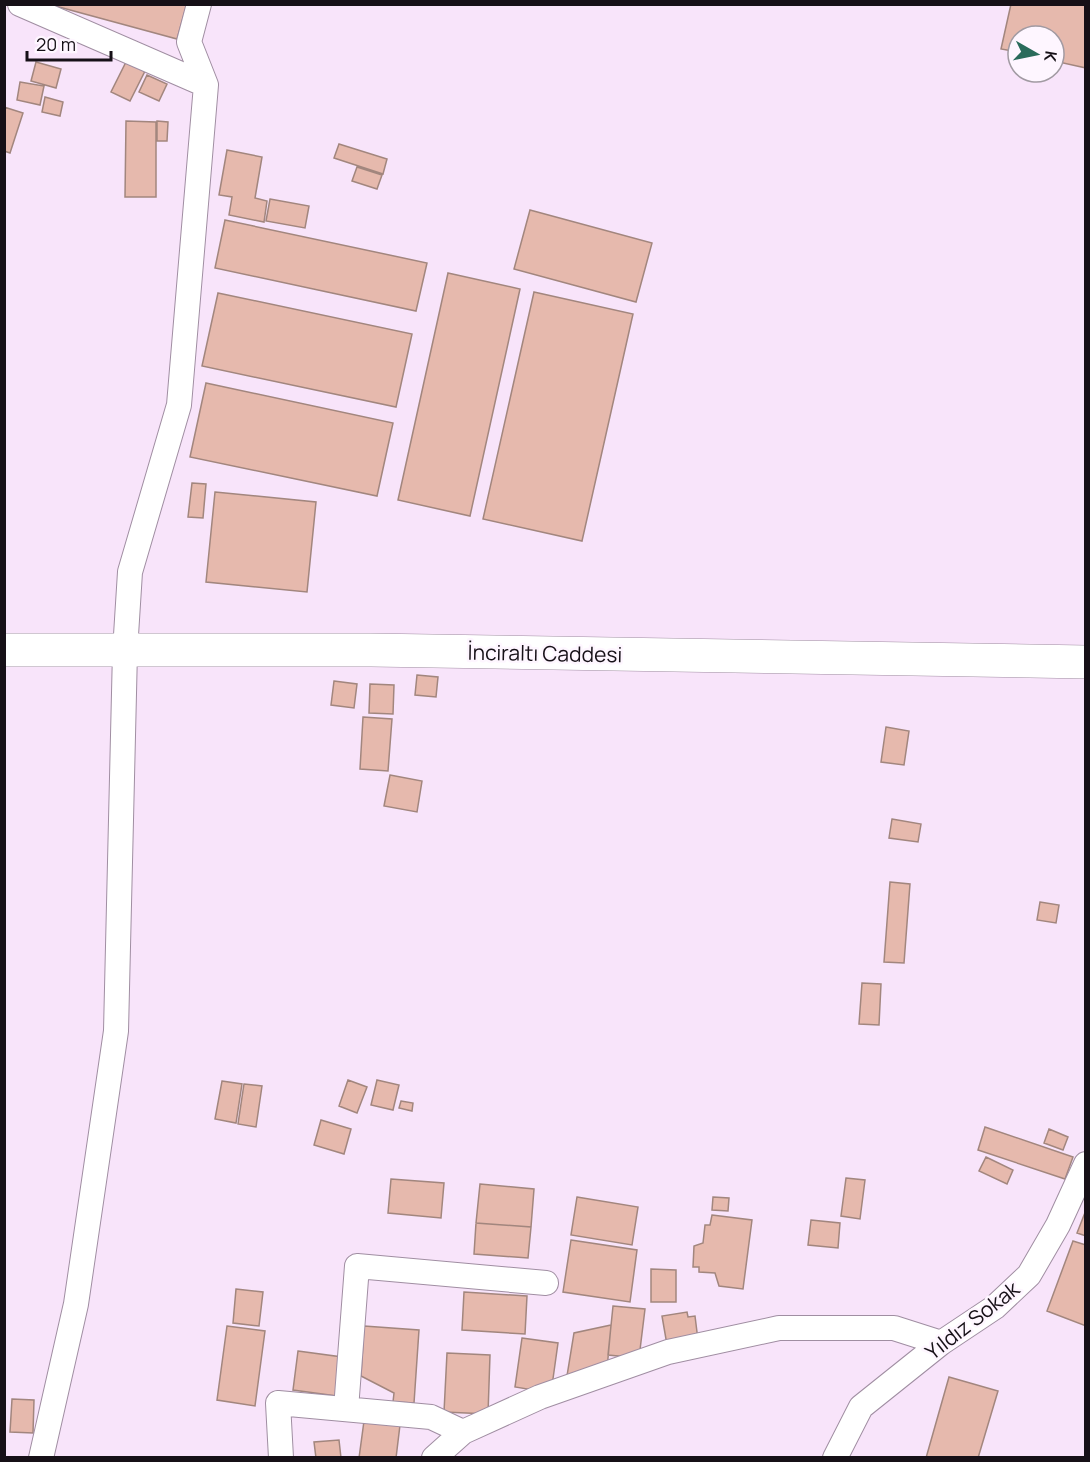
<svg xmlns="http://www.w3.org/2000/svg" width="1090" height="1462" viewBox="0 0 1090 1462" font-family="Manrope,sans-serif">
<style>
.building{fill:#e6b9ad;stroke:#a2867e;stroke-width:1.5}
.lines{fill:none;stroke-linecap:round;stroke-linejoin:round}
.minor-casing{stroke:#a08ea2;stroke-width:26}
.secondary-casing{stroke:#a08ea2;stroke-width:34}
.minor{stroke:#fff;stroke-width:24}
.secondary{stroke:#fff;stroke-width:33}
.labels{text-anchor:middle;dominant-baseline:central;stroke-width:5;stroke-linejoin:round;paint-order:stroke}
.street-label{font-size:21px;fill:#161017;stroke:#fef6ff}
</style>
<rect width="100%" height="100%" fill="#f8e4fa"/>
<path class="building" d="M48,4h139l-10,35z
M1011,4h75v64l-32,-7v-25h-36v16l-17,-3z
M127,60l19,9 -16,32 -19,-9z
M36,62l25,7 -5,19 -25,-7z
M147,75l20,9 -8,17 -20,-9z
M20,82l24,4 -4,19 -23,-5z
M45,97l18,5 -3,14 -18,-4z
M4,107l19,6 -13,40 -6,-2z
M126,121l30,1v75h-31z
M157,121l11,1 -1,19h-10z
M339,144l48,15 -4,15 -49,-16z
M227,150l35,7 -7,41 12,3 -3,21 -35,-7 3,-18 -13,-2z
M357,167l25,8 -5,14 -25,-8z
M270,199l39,7 -4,22 -39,-7z
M530,210l122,33 -16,59 -122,-33z
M225,220l202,43 -11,48 -201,-43z
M448,273l72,16 -50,227 -72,-16z
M534,292l99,22 -51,227 -99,-22z
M218,293l194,41 -16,73 -194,-41z
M206,383l187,40 -16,73 -187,-39z
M192,483l14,1 -3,34 -15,-1z
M215,492l101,10 -9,90 -101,-10z
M417,675l21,2 -2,20 -21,-2z
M334,681l23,3 -3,24 -23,-3z
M370,684l24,1 -1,29 -24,-1z
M363,717l29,2 -4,52 -28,-2z
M886,727l23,4 -5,34 -23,-3z
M390,775l32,6 -5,31 -33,-6z
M892,819l29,5 -3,18 -29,-4z
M890,882l20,2 -6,79 -20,-1z
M1040,902l19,3 -3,18 -19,-3z
M862,983l19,1 -2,41 -20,-1z
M348,1080l19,7 -10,26 -18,-7z
M377,1080l22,5 -6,25 -22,-5z
M222,1081l20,3 -6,39 -21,-4z
M244,1084l18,2 -6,41 -18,-3z
M401,1101l12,2 -1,8 -13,-3z
M321,1120l30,9 -7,25 -30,-9z
M985,1127l88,30 -8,22 -87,-29z
M1049,1129l19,8 -5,13 -19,-7z
M986,1157l27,13 -6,14 -28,-13z
M846,1178l19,2 -5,39 -19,-3z
M391,1179l53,4 -3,35 -53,-5z
M480,1184l54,5 -3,38 -55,-4z
M577,1197l61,10 -6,38 -61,-10z
M713,1197l16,1 -1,13 -16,-1z
M1086,1210v26l-9,-3z
M712,1215l40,5 -9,69 -24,-3 -4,-13 -16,-1v-5h-6l1,-21 9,-3 2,-18h5z
M811,1220l29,3 -2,25 -30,-3z
M476,1223l55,4 -3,31 -54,-4z
M571,1240l66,10 -7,52 -67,-10z
M1073,1241l13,4v81l-39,-15z
M651,1269l25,1v32h-25z
M236,1289l27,3 -4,34 -26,-3z
M464,1292l63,4 -2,38 -63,-4z
M613,1306l32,3 -6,49 -31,-3z
M687,1312l1,5 7,-1 3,24 -31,5 -5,-29z
M611,1325l-4,44 -41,13 8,-49z
M227,1326l38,5 -10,75 -38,-6z
M364,1326l55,4 -5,73 -21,-1 1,-9 -33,-17z
M522,1338l36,5 -7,50 -36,-6z
M298,1351l44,6 -5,39 -44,-6z
M447,1353l43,2 -2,59 -44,-2z
M949,1377l49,14 -20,67h-52z
M12,1399l22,1 -1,33 -23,-1z
M364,1421l36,4 -4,33h-37z
M339,1440l2,18h-25l-2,-16z"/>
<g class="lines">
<defs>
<path id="minor" d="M20,4l186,81
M346,1409l11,-143 189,17
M41,1458l35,-154 40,-273 9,-380 5,-79 49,-167 27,-320 -17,-43 10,-38
M281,1458l-3,-55 153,14 32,15
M434,1458l29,-26 77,-35 128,-45 111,-24h115l47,15
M835,1458l26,-51 80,-64 54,-36 34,-32 29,-50 28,-61"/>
<path id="secondary" d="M4,650h367l715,12"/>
</defs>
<use href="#minor" class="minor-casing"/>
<use href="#secondary" class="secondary-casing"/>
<use href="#minor" class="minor"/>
<use href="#secondary" class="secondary"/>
</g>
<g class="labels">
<g class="street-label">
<text transform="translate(545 653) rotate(1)">İnciraltı Caddesi</text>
<text transform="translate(972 1320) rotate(-38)">Yıldız Sokak</text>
</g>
</g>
<rect width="1090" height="1462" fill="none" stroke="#161017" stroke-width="12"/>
<g transform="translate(1036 54) rotate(99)"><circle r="28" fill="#fef6ff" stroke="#a19aa2" stroke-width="1.5"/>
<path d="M0-4.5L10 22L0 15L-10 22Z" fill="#2a6b5b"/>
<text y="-9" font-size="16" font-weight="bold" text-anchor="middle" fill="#161017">K</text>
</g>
<path d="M27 51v9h84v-9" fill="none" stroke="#161017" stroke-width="3"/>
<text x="36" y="51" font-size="18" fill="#161017" stroke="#fef6ff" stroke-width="4.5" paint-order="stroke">20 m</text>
</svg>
